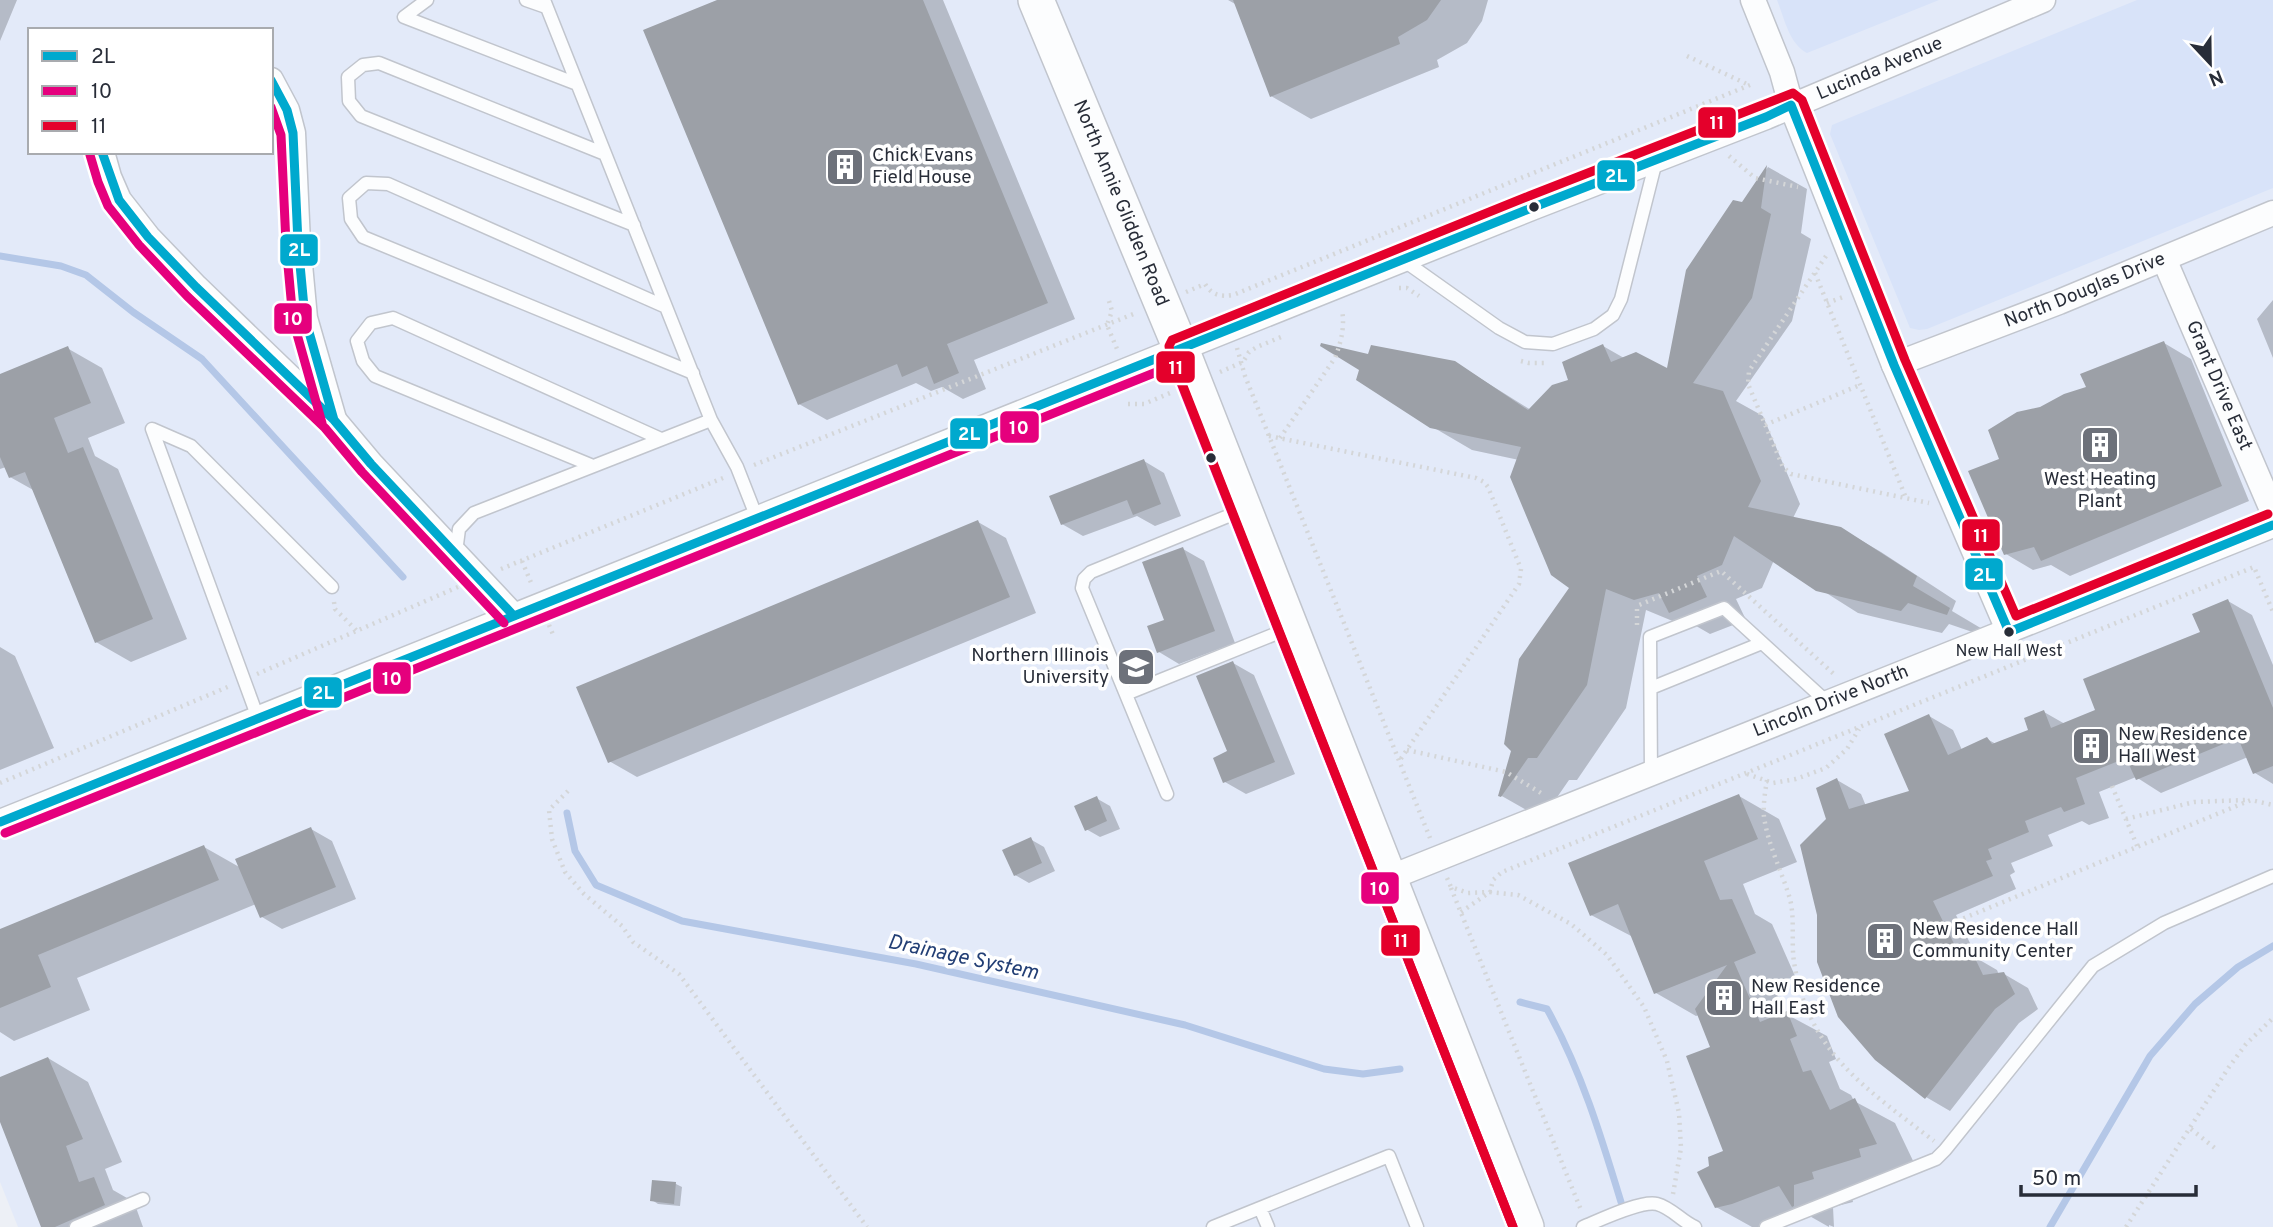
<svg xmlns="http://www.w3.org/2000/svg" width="2273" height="1227" viewBox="0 0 2273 1227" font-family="Overpass,sans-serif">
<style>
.built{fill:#e3eaf9;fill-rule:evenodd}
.green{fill:#d8e3f9}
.shadow{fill:#0003}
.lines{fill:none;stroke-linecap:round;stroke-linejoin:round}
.stream{stroke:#b4c7e7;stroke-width:7}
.building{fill:#9ca0a7}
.service-casing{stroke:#c1c5cd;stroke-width:15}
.minor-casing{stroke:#c1c5cd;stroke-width:27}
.secondary-casing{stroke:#c1c5cd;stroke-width:38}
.path{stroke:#d4d6d8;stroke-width:4.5;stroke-dasharray:2 5;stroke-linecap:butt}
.service{stroke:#fcfdfe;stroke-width:12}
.minor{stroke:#fcfdfe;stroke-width:24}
.secondary{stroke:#fcfdfe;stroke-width:35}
.bus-1-casing{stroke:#fff;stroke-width:14}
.bus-2-casing{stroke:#fff;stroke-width:14}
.bus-3-casing{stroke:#fff;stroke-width:14}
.bus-1{stroke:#00a9ce;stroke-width:9}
.bus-2{stroke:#e5007d;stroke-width:9}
.bus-3{stroke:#e4002b;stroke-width:9}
.bus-dot{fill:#282d38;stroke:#fff;stroke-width:2.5}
.labels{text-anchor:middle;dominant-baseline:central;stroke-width:7;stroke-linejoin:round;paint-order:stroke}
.bus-label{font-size:17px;fill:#282d38;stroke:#fff}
.street-label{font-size:19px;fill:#282d38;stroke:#fff}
.poi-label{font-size:19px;fill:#282d38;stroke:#fff;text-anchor:start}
.water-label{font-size:21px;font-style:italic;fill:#233f75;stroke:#fff}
.line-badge{stroke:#fff;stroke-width:2.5}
.badge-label{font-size:19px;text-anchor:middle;font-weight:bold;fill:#fff}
</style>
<rect width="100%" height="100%" fill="#edf0f6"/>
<path class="built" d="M0,0h2273v1227h-2255l-18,-45zM30,30h241v122h-241z"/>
<path class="green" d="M1777,0h162l-132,53c-18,-9 -23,-36 -30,-53z
M2137,0h136v188l-346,141 -8,1 -9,-2 -80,-194 2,-9z"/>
<path class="shadow" d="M0,0h17l-17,41z
M721,0h222l132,319 -101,41 12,29 -23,10 -21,-12 -11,4 -15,-8 -89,37 -28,-16z
M1228,0h260l-6,21 -15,22 -30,17 2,7 -128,52 -40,-23 -34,-91z
M1768,167l39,22 -6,44 10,6 -19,82 -56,80 27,15 37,88 -7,14 47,10 41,24 75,49 -4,10 37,22 -2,4 -38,-13 -7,9 -84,-20 -84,-53 -12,28 -26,11 10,21 -36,14 -26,-15 -9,3 -29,-12 -20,98 -49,72h-8l-27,39 -42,-24 12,-44 60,-163 -53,-128 -47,-10 -41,-24 -61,-70 84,6 77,48 40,-29 32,-35 21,12 44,12 75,-166z
M2273,300v58l-16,-39z
M2164,343l27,16 58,142 -179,75 -19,-11 -18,5 -27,-16 -4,-94 38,-52 49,-20z
M67,348l35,20 23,55 -37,15 7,18 23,13 69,170 -56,23 -35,-20 -61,-151 -25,-14 -4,-10 -6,2v-94z
M1144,461l20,12 17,43 -26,10 -18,-10 -54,20 -21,-12z
M978,522l28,16 30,75 -399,164 -28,-16z
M1183,549l21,12 31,82 -56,21 -20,-12z
M2228,601l24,14 21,50v119l-18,-11 -7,-16 -87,36 -25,-16 -37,15 10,26 -20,7 -7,-4 -34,14 5,11 -42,17 4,9 -5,3 6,14 -60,26 22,44 19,11 2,5 5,-1 24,14 10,21 -19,14 -69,88 -24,-14 -89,-317 24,14 5,12 45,-14 18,-76 24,14 9,20 25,-11 9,5 34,-13 14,-19 21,12 33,-13 104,-78z
M0,647l15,9 39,92 -54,22z
M1233,663l21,12 41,99 -49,20 -21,-12 5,-30z
M1739,796l40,23 18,43 -54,22 12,30 17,10 23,52 -22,9 13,29 41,22 9,23 -7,3 11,27 11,6 3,6 41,22 21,44 -18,5 2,8 -49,14 2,8 -20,5 1,20 -5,-2v2l-23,-13 -36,13h-18l-36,-20 -5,-40 14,-15 -13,-104 -13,-33 -3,1 -40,-23 -23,-56 -42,-22z
M1096,798l14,8 10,23 -20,8 -14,-8z
M311,829l21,12 24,58 -74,30 -20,-12 -6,-13 -179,74 13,32 -76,31 -14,-9v-101l204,-84 37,21z
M1030,839l14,8 11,24 -26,12 -14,-8z
M48,1058l40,24 34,80 -17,7 8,21 21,12 9,25h-100l-43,-110v-39z
M654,1182l22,2 6,3 -2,19 -22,-2 -6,-4z"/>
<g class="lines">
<path class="stream" d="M0,256l61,10 25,9 47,37 69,47 201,218
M567,813l8,38 21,34 86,36 234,43 269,61 139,44 39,5 37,-5
M1520,1002l27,7c34,61 54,127 74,193
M2050,1227l100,-171 45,-52 43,-37 35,-21"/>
</g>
<path class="building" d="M717,0h206l125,303 -101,41 12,29 -25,11 -7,-18 -25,11 -5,-13 -99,41 -155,-375z
M1233,0h208l-14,20 -29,17 2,7 -130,53z
M1767,165l-6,43 10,6 -19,84 -59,85 30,8 38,90 -13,26 93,20 76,49 -4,10 37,22 -3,7 -39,-12 -7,8 -85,-20 -82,-55 -12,29 -25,11 10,21 -38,16 -10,-20 -25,7 -28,-11 -19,96 -50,73h-9l-27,39 -3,-1 13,-45 -7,-7 15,-85 50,-71 -18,-13 -41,-98 11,-30 -91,-19 -74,-48 3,-10 -39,-24 1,-3 47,11 3,-9 84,16 73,49 24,-25 16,-5 -6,-18 41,-18 8,18 25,-10 31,16 19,-98 47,-70 9,2z
M2164,341l58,145 -181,75 -7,-14 -30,8 -36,-84 31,-12 -11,-29 29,-18 23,-5 24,-13 22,-7 -6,-13z
M68,346l23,57 -37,15 14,35 15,-6 70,172 -58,24 -70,-171 -16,6 -9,-21v-83z
M1144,459l17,45 -28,11 -6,-15 -66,25 -12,-29z
M978,520l32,77 -402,166 -32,-76z
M1183,547l32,84 -58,22 -10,-27 17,-6 -22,-58z
M2228,599l45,109v58l-20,8 -15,-36 -102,42 -10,-22 -50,20 9,26 -21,8 -3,-5 -36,14 4,11 -41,17 4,10 -6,2 7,15 -60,25 26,53h14l10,21 21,-3 11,22 -20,15 -70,90 -50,-39 -37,-43 -21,-55v-47l-17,-70 26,-26 -10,-31 21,-10 12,31 60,-18 -25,-57 45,-20 19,41 39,-18 5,7 36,-14 -4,-12 20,-8 7,18 44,-18 -12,-31 117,-47 -8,-18z
M1233,661l42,101 -52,21 -10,-25 14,-7 -31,-75z
M1739,794l19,45 -54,22 16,39 12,-1 24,54 -22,9 26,60 27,-11 10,25 -7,3 13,33 8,-2 19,40 25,-12 22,46 -18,5 2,8 -49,15 2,7 -20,6v21l-2,1 -13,-21 -47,18 -17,4 -18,-36 12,-6 -1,-9 15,-6 -37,-95 24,-9 -15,-38 32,-44 -73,29 -36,-90 -28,12 -22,-53z
M1097,796l10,25 -22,10 -11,-25z
M311,827l25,60 -76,31 -25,-59z
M1031,837l11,26 -28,13 -12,-26z
M204,845l15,35 -181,75 13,32 -51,21v-79z
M48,1057l35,82 -17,7 13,36 15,-5 11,28 -50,22h-14l-41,-105v-45z
M652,1180l24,2 -2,22 -24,-3z"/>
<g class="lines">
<defs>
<path id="service" d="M427,0l-23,17 173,67
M526,0l20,7
M544,0l167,420 26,47 20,51
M605,154l-226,-91 -16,2 -15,12 1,24 12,15 273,109
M1403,260l96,68 26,14 28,2 41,-15 19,-14 8,-16 35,-138
M666,307l-278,-123 -22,-1 -17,15 2,21 12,18 330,136
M593,466l-218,-90 -12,-15 -6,-20 14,-18 22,-5 268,121
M456,552l3,-23 15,-16 237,-93
M1651,688l111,-45
M1126,694l164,-66
M258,718l-106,-289 39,17 141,141
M1651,774l-1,-137 74,-29 104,95
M1167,794l-85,-206 2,-9 7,-7 152,-62
M1260,1208l8,19
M76,1227l67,-28
M1213,1227l176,-71 28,71
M1583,1227c17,-7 58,-27 74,-23 15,4 24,17 38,23
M1766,1227l170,-68 9,-9 148,-184 71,-43 109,-47"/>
<g id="minor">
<path d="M1753,0l29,72 9,33 103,260 115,267"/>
<path d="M271,80l16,30 6,23 5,110 7,75 29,101"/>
<path d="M102,152l7,25 10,23 29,37 48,50 138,133 37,44 142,151"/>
<path id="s1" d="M2164,259l109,253"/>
<path id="s2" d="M1894,365l165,-63 214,-89"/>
<path id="s3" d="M0,822l1534,-615 232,-90 277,-117"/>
<path id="s4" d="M1389,878l884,-353"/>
</g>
<g id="secondary">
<path id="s5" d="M1036,0l145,349 345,878"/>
</g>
</defs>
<use href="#service" class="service-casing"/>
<use href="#minor" class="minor-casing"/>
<use href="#secondary" class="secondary-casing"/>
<path class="path" d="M1687,56l62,29
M1729,156l26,22 43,9
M1826,256l-77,115 -1,13 35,83 8,7 138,29
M1815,273l91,225
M1399,288h8l12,8
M1186,292l19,-8c7,11 15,13 28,11l517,-210
M1109,301l3,10 -5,14 10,24
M1827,303l16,-6
M1237,348l8,28 24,60 161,402
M1521,361l8,2h18
M1220,372l23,-10 6,-10 8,-5 24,-10
M1128,404h16l26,-11
M1765,425l95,-40
M1269,436l207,42 8,4 4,5 33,82 -2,15 -119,176
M1280,438l55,-80c6,-16 10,-31 7,-48
M754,465l382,-152
M522,561l10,24
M501,569l222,-91
M334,602l1,7 22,22
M549,625l5,12
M1637,625v-16l2,-4 82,-34 115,105
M257,674l201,-87
M1407,750l99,22 35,21
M1747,774l26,9 23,-4 30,-11 21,-19 12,-20
M1767,780c-2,12 -4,25 -3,37 4,28 18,55 26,82 5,20 1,43 4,63 14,91 73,127 140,179
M0,783l230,-97
M2112,786l26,62
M568,791l-19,19 3,29 13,33 19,22 38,32 11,16 46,32 188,253
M2126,819l68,-17 52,-2
M1447,878l4,9 17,6 22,-1 3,-12 9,-8 752,-305 19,45
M1451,888l130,322
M1461,912l29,-20 28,3 53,29 36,31 37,52 23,54 12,52 2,35 -8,46
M1957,921l294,-121 22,5
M2191,1129l25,20
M2126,1227l103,-160 17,-23 27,-26"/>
<use href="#service" class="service"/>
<use href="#minor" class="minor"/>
<use href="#secondary" class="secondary"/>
<defs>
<path id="bus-1" d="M271,80l16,30 6,23 5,110 7,75 29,102
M102,152l17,48 29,37 48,50 138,133 37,44 142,151
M0,822l1534,-615 232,-90 25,-12 103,260 115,267 264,-107"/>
<path id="bus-2" d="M271,107l10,28 5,109 7,76 29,103
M90,155l8,27 10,24 31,39 48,51 138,132 37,44 142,151
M5,833l1169,-468 339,862"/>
<path id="bus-3" d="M1513,1227l-343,-874 -1,-7 3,-6 357,-144 264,-103 9,7 103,260 111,256 252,-102"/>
</defs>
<use href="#bus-1" class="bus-1-casing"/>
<use href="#bus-2" class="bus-2-casing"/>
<use href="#bus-3" class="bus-3-casing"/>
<use href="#bus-1" class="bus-1"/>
<use href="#bus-2" class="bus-2"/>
<use href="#bus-3" class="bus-3"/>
</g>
<defs>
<symbol id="building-square" viewBox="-11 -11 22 22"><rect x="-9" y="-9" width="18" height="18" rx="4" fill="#6d717a" stroke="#fff"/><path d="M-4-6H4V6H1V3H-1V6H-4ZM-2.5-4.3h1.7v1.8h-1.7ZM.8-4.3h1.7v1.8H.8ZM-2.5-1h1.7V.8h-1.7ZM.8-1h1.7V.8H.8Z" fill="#fff"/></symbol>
<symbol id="university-square" viewBox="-11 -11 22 22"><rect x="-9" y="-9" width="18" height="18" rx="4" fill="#6d717a" stroke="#fff"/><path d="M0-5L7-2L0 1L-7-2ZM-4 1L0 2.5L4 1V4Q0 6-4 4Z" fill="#fff"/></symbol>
</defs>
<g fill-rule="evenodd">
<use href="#building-square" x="823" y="145" width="44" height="44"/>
<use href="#building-square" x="2078" y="423" width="44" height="44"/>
<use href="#university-square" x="1114" y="645" width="44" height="44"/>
<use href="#building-square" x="2069" y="724" width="44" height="44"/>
<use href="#building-square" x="1863" y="919" width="44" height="44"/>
<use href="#building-square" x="1702" y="976" width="44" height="44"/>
</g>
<g class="bus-dot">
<circle cx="1534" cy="207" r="6"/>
<circle cx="1211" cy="458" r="6"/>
<circle cx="2009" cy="632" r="6"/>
</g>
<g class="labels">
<g class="bus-label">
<text x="2009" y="652">New Hall West</text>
</g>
<g class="street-label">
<text stroke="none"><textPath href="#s3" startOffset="2025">Lucinda Avenue</textPath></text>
<text stroke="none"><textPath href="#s5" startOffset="220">North Annie Glidden Road</textPath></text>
<text stroke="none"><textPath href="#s2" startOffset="205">North Douglas Drive</textPath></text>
<text stroke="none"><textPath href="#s1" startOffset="138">Grant Drive East</textPath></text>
<text stroke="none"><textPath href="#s4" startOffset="476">Lincoln Drive North</textPath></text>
</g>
<g class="poi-label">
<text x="872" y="156">Chick Evans<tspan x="872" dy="22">Field House</tspan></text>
<text x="2100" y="480" text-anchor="middle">West Heating<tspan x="2100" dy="22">Plant</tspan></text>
<text x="1109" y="656" text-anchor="end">Northern Illinois<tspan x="1109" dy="22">University</tspan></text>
<text x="2118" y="735">New Residence<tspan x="2118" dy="22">Hall West</tspan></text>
<text x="1912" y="930">New Residence Hall<tspan x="1912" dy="22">Community Center</tspan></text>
<text x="1751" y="987">New Residence<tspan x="1751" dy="22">Hall East</tspan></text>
</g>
<g class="water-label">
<text transform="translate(963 958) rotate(12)">Drainage System</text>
</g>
</g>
<g class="line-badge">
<rect x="1697" y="106" width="40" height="33" rx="7" fill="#e4002b"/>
<rect x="1596" y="159" width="40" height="33" rx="7" fill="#00a9ce"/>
<rect x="279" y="233" width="40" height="34" rx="7" fill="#00a9ce"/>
<rect x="273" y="302" width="40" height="33" rx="7" fill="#e5007d"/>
<rect x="1155" y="350" width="41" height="34" rx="7" fill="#e4002b"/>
<rect x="999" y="410" width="41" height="34" rx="7" fill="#e5007d"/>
<rect x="949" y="417" width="40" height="33" rx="7" fill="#00a9ce"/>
<rect x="1961" y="518" width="40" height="34" rx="7" fill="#e4002b"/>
<rect x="1964" y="557" width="40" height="34" rx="7" fill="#00a9ce"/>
<rect x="372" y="661" width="40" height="34" rx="7" fill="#e5007d"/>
<rect x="303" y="676" width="40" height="33" rx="7" fill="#00a9ce"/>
<rect x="1360" y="871" width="40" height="34" rx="7" fill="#e5007d"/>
<rect x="1380" y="924" width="41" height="33" rx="7" fill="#e4002b"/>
</g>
<g class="badge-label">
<text x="1717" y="129">11</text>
<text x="1616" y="182">2L</text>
<text x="299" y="256">2L</text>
<text x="293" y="325">10</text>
<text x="1176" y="374">11</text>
<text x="1019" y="434">10</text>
<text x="969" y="440">2L</text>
<text x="1981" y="542">11</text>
<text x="1984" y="581">2L</text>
<text x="392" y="685">10</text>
<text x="323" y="699">2L</text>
<text x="1380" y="895">10</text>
<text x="1401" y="947">11</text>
</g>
<rect x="28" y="28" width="245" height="126" fill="#ffffff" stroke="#a9abaf" stroke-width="2"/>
<rect x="42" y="51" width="35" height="10" fill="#00a9ce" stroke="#a9abaf" stroke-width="2"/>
<text x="91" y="63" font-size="21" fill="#282d38">2L</text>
<rect x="42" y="86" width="35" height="10" fill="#e5007d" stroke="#a9abaf" stroke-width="2"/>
<text x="91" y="98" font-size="21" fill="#282d38">10</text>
<rect x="42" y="121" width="35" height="10" fill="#e4002b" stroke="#a9abaf" stroke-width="2"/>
<text x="91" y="133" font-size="21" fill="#282d38">11</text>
<g transform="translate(2210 63) rotate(158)" stroke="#ffffff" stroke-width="5" paint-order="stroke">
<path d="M0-5L12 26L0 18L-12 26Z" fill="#282d38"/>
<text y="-10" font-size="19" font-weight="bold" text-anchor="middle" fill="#282d38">N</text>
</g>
<path d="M2021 1185v10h175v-10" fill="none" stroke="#282d38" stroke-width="3.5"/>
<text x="2032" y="1185" font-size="21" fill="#282d38" stroke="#ffffff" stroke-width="5" paint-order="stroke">50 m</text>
</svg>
